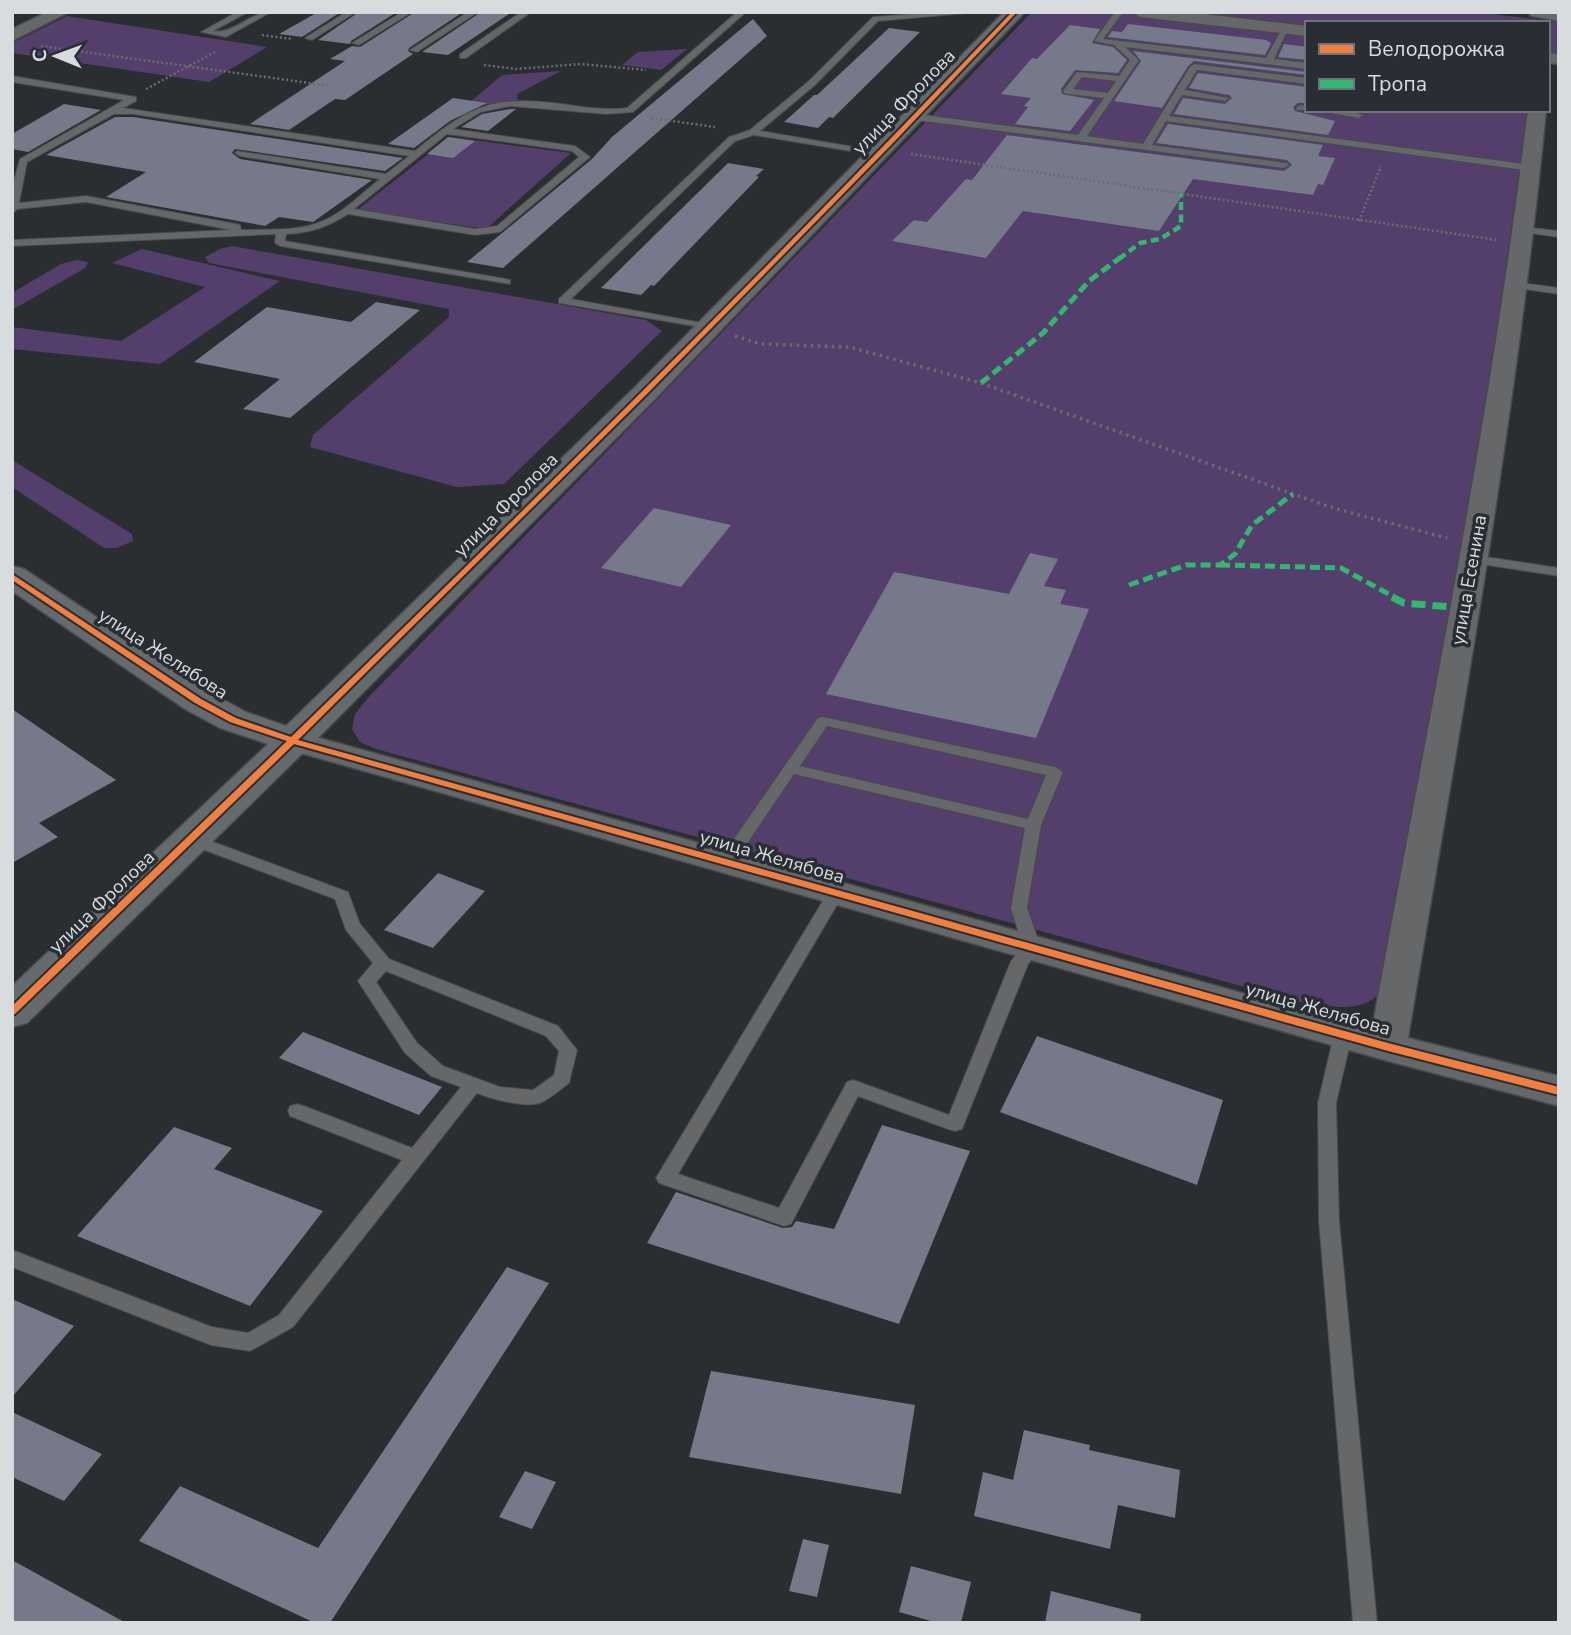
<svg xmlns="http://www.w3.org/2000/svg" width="1571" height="1635" viewBox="0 0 1571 1635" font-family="'Nunito Sans',sans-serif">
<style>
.green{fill:#543f6c}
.building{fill:#757989}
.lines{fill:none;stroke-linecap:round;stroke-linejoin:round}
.lane-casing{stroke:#474a4c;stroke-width:2}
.street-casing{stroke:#474a4c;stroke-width:3}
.secondary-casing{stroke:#474a4c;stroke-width:3}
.path-far1{stroke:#6a6c6e;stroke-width:2.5;stroke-dasharray:2 2.5;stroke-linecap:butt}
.path{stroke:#6a6c6e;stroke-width:3.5;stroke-dasharray:2.5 4.5;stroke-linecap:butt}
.lane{fill:#656769;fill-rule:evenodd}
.street{fill:#656769;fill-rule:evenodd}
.secondary{fill:#656a6d;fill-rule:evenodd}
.quiet-far2{stroke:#33b770;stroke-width:4.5;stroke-dasharray:8 4.5;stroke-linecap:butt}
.quiet-far1{stroke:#33b770;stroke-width:5;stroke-dasharray:10 5;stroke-linecap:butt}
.quiet{stroke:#33b770;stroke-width:7;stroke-dasharray:14 7;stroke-linecap:butt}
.cycleway-casing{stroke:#282e33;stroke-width:4}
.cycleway{fill:#f27e40;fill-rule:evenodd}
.labels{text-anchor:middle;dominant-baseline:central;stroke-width:7;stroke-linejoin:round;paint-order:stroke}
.street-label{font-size:19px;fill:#d8dcdf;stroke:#282e33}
</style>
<rect width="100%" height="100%" fill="#2b2e30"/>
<path class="green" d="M1032,12h80l195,22v76h221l-42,294 -96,556c-2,9 -2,20 -6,27 -16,27 -51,20 -77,17l-931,-255 -16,-7 -8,-13 3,-15 12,-15z
M1164,12h311l84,10v34l-11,-1v-32h-241v5z
M67,16l200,31 -58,35 -197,-29v-10z
M687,49l-26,21 -39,-5 16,-13z
M561,71l-44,23 1,6 -55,8 39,-33z
M450,137l121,16 -85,76 -129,-19z
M232,246l414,74 16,11 -158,153 -47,3 -147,-40 3,-12 136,-118v-8l-240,-46 -4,-6 15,-8z
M142,249l138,32 -120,83 -148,-15v-22l109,14 84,-54 -93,-24z
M77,260l11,2 -3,6 -73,42v-17l49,-29z
M12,460l120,74 1,7 -17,7h-12l-92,-61z"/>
<path class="building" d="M318,12h23l-39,25 -23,-3z
M359,12h38l-46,29 -1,3 -32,-4z
M415,12h48l-54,36 -1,3 5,3 -68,46 -10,-1 -46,31 -39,-6 95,-63 -15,-2 22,-13 8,1z
M481,12h31l-64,43 -26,-3z
M753,19l14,17 -264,232 -36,-6 125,-103 20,-22z
M1128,24l138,16 5,3 -6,12 -157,-18 4,-6 10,1z
M1070,25l30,4 -8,14 21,4 14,13 -9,13 -43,-3 -14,19 1,5 32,6 -24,31 -55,-7 13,-17 -4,-1 7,-8 -30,-4 31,-36 5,1z
M889,28l31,4 -87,86 -4,-1 -11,11 -34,-6 30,-27h3z
M1284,44l23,3v13l-29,-3z
M1133,51l174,21v3l-113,-14 -6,5 -26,42 -48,-7 27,-40z
M1198,73l109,14v16h-9l-5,4 2,4 40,10 -7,14 -154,-21 9,-16 42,6 7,-6 -3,-3 -40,-7z
M453,98l34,5 -37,18 -36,27 -26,-4z
M64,104l37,6 -73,42 -16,-3v-15z
M510,109h6l-28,22 -27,-4 21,-13z
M115,117h18l270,41 -18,13 -150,-22 -3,4 8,6 132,21 -59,42 -34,-5 -14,9 -159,-29 40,-25 -100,-17z
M1168,124l155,21 -5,11 17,2 -12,27 -5,-1 -5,11 -120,-16 -34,52 -136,-20 -37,47 -94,-17 22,-21 13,2 39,-43 6,1 35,-45 277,36 8,-6 -5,-5 -131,-17z
M448,137l27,4 -22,17 -26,-4z
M728,163l36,6 -8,7 3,1 -105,109 -3,-1 -10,10 -40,-7z
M376,302l44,8 -130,108 -47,-9 37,-30 -86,-17 73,-55 84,15z
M654,508l77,17 -50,62 -80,-19z
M1030,553l28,6 -14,27 22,4 -6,14 29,5 -53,129 -210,-44 68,-122 115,22z
M12,709l104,71 -77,43 19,14 -46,26z
M438,873l47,18 -52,57 -49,-18z
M303,1032l139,55 -23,28 -140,-57z
M1037,1036l186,64 -26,85 -197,-73z
M882,1125l88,26 -71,173 -252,-81 29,-51 107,36 9,-1 4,-6 38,8z
M174,1127l58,21 -18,21 109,42 -73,95 -173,-70z
M507,1267l42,16 -219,340h-15l-176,-82 41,-55 138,62z
M12,1299l62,27 -62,71z
M711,1371l204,34 -14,89 -212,-37z
M12,1412l90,42 -38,47 -52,-24z
M1024,1430l66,15 -1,5 91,20 -5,48 -57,-13 -8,44 -136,-33 9,-44 30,8z
M525,1471l31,11 -24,47 -33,-12z
M803,1539l26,6 -12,52 -28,-6z
M12,1560l114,63h-114z
M911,1566l60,16 -10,41h-23l-39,-11z
M1051,1591l90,23 -1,9h-95z"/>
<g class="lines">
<defs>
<path id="lane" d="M237,12h11l-35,19c21,3 37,-19 58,-19l-45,25 -25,-5z
M346,12h10l-44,28 -7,-2z
M402,12h10l-53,33 -7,-2z
M468,12h10l-61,40 -7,-2z
M521,12h10l-65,46h-6v-4z
M737,12h9l-113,100 -27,2 -96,-8 -29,6 -28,17 122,17 15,11 -90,75 -25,3 -127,-21c-20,13 -38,19 -62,20l-1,7 221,38 4,1v4l-230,-38 -5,-3 1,-9 -264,12v-6l219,-10 -145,-28 -69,7 -5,5v-26l8,-29 104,-59 -112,-18v-6l124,21v4l-13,7 292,43c55,-45 75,-56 147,-47 22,3 44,7 65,4zM114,114h19l276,42 -23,18 -149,-23 -2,2 5,3 140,23c-18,14 -36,33 -57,42 -25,11 -56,8 -82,9l-1,-5 -4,-1 -150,-28 -67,7 8,-41zM447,134l125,17 7,6 -82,69 -22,3 -121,-20z
M937,12h41l-100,9 -63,64 -55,46 117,20 3,1v4l-126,-21 -19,6 -164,158 137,25 6,3 -2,2 -153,-26v-4l170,-162 21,-7 59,-49 64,-64z
M1115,12h8l-20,27 163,19 17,-31h6l-15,32 33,4v6l-182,-22 14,13 -52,76 56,8 47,-77 4,-3 113,14v6l-110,-14 -12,20 44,8 -4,3 -43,-6 -13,21 362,49 5,3 -5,3 -365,-50 -14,24 135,18 2,2 -5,3 -368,-48 -4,-3 4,-3 162,21 26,-37 -37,-4 -3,-1 -1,-2 14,-19 42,4 11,-16 -16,-15 -20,-4zM1082,77l34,4 -8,12 -35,-4z
M1300,105l7,1v4h4h-14l-1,-2z
M1315,110h27l21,5 -4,3z
M1524,227l35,4v6l-39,-5v-4z
M1515,282l44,6v6l-48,-7 -1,-2z
M1473,555l86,13v8l-91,-14v-6z
M823,717l232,50 8,5 -22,53 -14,83 14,40 -13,16 -66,165 -7,2 -7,-2 -90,-33 -67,128 -7,2 -125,-43 -3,-5 174,-289h12l2,4 -166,281 101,34 68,-126 6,-2 6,2 90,33 62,-154 12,-14 -12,-39 14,-80 -231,-54 -62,92h-12l-2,-4 100,-144zM827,726l219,49 -18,44 -228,-53z
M192,834l156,58 12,32 29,35 169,67 19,24 -8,33c-8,6 -17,14 -27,19 -15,7 -50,-3 -65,-9l-184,234 -43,24 -39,-6 -199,-78v-17l200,77 36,6 31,-18 123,-155 -112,-44 -2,-5 2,-5 7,-2 7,2 108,42 49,-61 -30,-11 -26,-23 -47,-72 15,-18 -27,-33 -11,-31 -149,-56 -2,-4 2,-4zM386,971l160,65 13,15 -5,24 -21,15 -33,-3 -57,-21 -26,-23 -41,-61z
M1343,1028l6,2 3,5 -16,68 3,118 38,402h-24l-34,-402 -1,-118 16,-68 3,-5z"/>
<path id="street" d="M47,12h22l-57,29v-12z
M1132,12h55l120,14v10l-167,-19z
M1548,53l11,1v10l-11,-1z
M1528,110h18c-30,312 -87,620 -138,928l151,38v30l-171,-45 -1105,-313 -5,-7 5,-7 11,-3 11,3 1067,295c56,-306 119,-610 156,-919z"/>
<path id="secondary" d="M1004,12h21l-370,387 -348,350 -280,274 -15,4v-41l256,-242 -48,-16 -35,-19 -173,-118v-25l12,3 187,124 35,19 40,14 349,-339z
M1528,12h31v9l-28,-5z"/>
</defs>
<use href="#lane" class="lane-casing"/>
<use href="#street" class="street-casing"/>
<use href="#secondary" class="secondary-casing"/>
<path class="path-far1" d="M262,35l30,4
M41,46l290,40
M484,65l32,4 65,-5 65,6
M146,89l69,-37
M651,118l64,9
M911,154l586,86
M1359,221l22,-55"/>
<path class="path" d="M735,336l26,8 88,3 132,36 352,125 114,30"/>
<use href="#lane" class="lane"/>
<use href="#street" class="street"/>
<use href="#secondary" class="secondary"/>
<path class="quiet-far2" d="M1119,259l21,-16 20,-4 21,-13v-32"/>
<path class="quiet-far1" d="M981,383l62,-50 46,-52 32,-24
M1220,565l121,3 55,30
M1129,585l57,-20h34l15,-11 17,-29 41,-31"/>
<path class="quiet" d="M1392,597l12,6 47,4"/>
<defs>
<path id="cycleway" d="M1012,12h5l-122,129 -248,253 -349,346 1090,303 171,44v8l-171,-44 -1094,-307 -279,270 -3,1v-9l275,-265 -57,-19 -35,-19 -183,-123v-6l189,125 35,19 55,19c245,-237 486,-478 721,-725z"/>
</defs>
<use href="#cycleway" class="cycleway-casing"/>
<use href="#cycleway" class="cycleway"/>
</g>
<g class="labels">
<g class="street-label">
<text transform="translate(904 102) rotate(-46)">улица Фролова</text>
<text transform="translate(506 505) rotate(-45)">улица Фролова</text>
<text transform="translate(1469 580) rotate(-80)">улица Есенина</text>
<text transform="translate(163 654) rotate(33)">улица Желябова</text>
<text transform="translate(772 857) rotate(16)">улица Желябова</text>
<text transform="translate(102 902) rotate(-44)">улица Фролова</text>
<text transform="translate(1318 1009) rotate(16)">улица Желябова</text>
</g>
</g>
<rect width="1571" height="1635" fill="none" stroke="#d8dcdf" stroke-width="28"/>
<rect x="1305" y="21" width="245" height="91" fill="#282e33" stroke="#6e7478" stroke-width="2"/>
<rect x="1319" y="44" width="35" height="10" fill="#f27e40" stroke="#6e7478" stroke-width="2"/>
<text x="1368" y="56" font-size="21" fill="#d8dcdf">Велодорожка</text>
<rect x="1319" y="79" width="35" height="10" fill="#33b770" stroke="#6e7478" stroke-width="2"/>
<text x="1368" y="91" font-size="21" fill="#d8dcdf">Тропа</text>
<g transform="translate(56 56) rotate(271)" stroke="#282e33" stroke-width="5" paint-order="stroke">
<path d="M0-5L12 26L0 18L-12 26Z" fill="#d8dcdf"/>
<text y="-10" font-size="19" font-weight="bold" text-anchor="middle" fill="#d8dcdf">С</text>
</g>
</svg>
